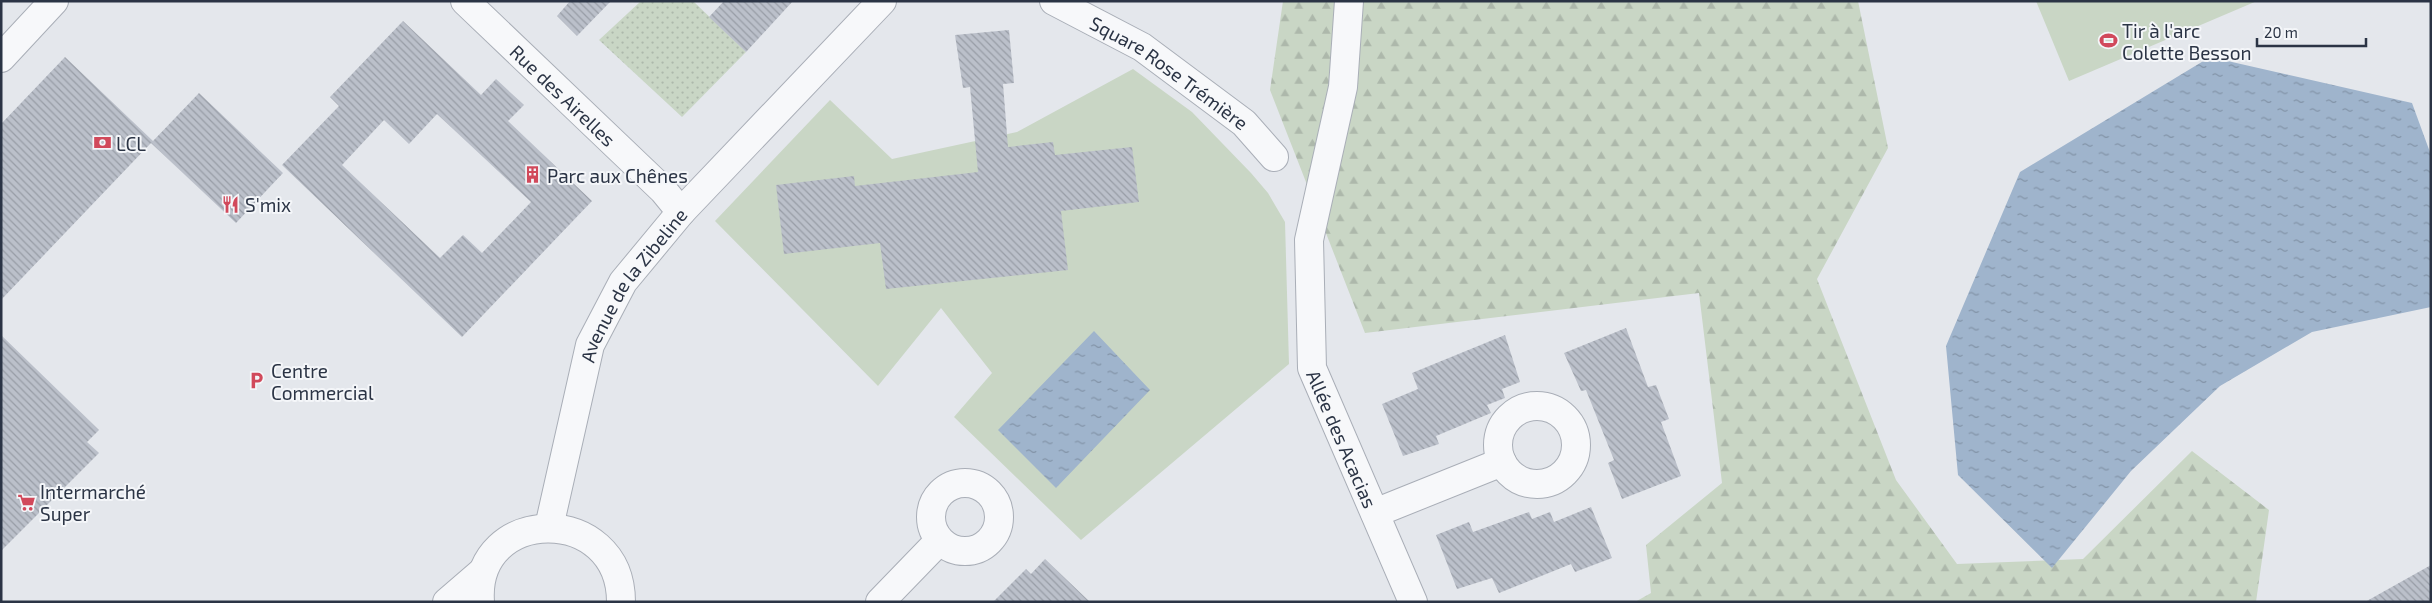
<svg xmlns="http://www.w3.org/2000/svg" width="2432" height="603" viewBox="0 0 2432 603" font-family="'Exo 2',sans-serif">
<style>
.grass{fill:url(#grass-dots)}
.forest{fill:url(#forest-firs)}
.pitch{fill:#c9d6c5}
.water{fill:url(#water-ripples)}
.building{fill:url(#building-back-hatch);fill-rule:evenodd}
.lines{fill:none;stroke-linecap:round;stroke-linejoin:round}
.street-casing{stroke:#a9aeb7;stroke-width:30}
.street{stroke:#f7f8fa;stroke-width:28}
.labels{text-anchor:middle;dominant-baseline:central;stroke-width:4;stroke-linejoin:round;paint-order:stroke}
.poi-label{font-size:19px;fill:#2b3445;stroke:#f4f6f9;text-anchor:start}
.street-label{font-size:19px;fill:#2b3445;stroke:#f4f6f9}
</style>
<defs>
<pattern id="grass-dots" width="8" height="8" patternUnits="userSpaceOnUse" patternTransform="scale(1.25)"><rect width="8" height="8" fill="#c9d6c5"/><path d="M2 2h.1M6 6h.1" fill="none" stroke="#adb8ab" stroke-width="1.8" stroke-linecap="round"/></pattern>
<pattern id="forest-firs" width="22" height="20" patternUnits="userSpaceOnUse" patternTransform="scale(1.25)"><rect width="22" height="20" fill="#c9d6c5"/><path d="M5 1l3.5 6h-7zM16 11l3.5 6h-7z" fill="#adb8ab"/></pattern>
<pattern id="water-ripples" width="26" height="14" patternUnits="userSpaceOnUse" patternTransform="scale(1.25)"><rect width="26" height="14" fill="#9fb4cc"/><path d="M2 4q2-2 4 0t4 0M15 11q2-2 4 0t4 0" fill="none" stroke="#8293a7"/></pattern>
<pattern id="building-back-hatch" width="6" height="6" patternUnits="userSpaceOnUse" patternTransform="scale(1.25)"><rect width="6" height="6" fill="#bbc0ca"/><path d="M-1 5l2 2M0 0l6 6M5-1l2 2" fill="none" stroke="#989da6"/></pattern>
</defs>
<rect width="100%" height="100%" fill="#e4e7ec"/>
<path class="grass" d="M641,1h52l53,51 -64,65 -83,-77z"/>
<path class="forest" d="M1283,1h575l30,147 -71,131 79,201 61,84 126,-5 109,-108 77,59 -13,92h-621l16,-9 -5,-48 76,-62 -23,-190 -334,40 -95,-243z"/>
<path class="pitch" d="M2036,1h221l-188,80z
M1133,69l59,43 59,61 17,20 17,29 4,142 -208,176 -127,-123 38,-44 -51,-65 -63,78 -163,-165 115,-121 62,59 125,-27z"/>
<path class="water" d="M2210,57l202,46 19,52v152l-119,25 -92,54 -89,85 -79,97 -94,-93 -12,-129 74,-174z
M1094,331l56,59 -94,98 -58,-58z"/>
<path class="building" d="M570,1h41l-34,35 -20,-20z
M724,1h69l-47,51 -37,-35z
M403,21l78,74 15,-16 28,26 -16,16 84,80 -130,136 -180,-172 57,-59 -9,-9zM437,114l94,88 -49,51 -19,-18 -23,23 -98,-93 42,-45 25,24z
M1009,30l5,53 -11,1 5,63 45,-5 2,13 77,-8 7,55 -78,9 7,59 -182,19 -6,-46 -96,11 -8,-69 78,-9 1,10 123,-14 -8,-85 -7,1 -8,-53z
M65,57l88,84 46,-48 84,80 -47,50 -85,-80 -150,157v-176z
M1626,328l22,59 8,-2 13,34 -8,3 20,54 -59,23 -14,-36 6,-3 -28,-70 -5,1 -17,-38z
M1,335l98,95 -12,12 12,11 -98,98z
M1505,335l15,47 -18,7 3,9 -18,7 4,8 -55,23 3,8 -36,12 -21,-52 36,-15 -6,-16z
M1591,507l21,51 -37,14 -4,-8 -72,29 -7,-15 -35,11 -21,-54 33,-13 4,10 56,-20 3,7 18,-7 4,10z
M1045,559l45,43h-97l33,-33 5,5z
M2431,565v37h-66z"/>
<g class="lines">
<defs>
<g id="street">
<path id="s1" d="M465,1l198,189 18,22"/>
<path id="s2" d="M1054,1l88,46 102,76 30,34"/>
<path id="s3" d="M1349,1l-6,86 -34,153 3,128 101,234"/>
<path d="M1,58l53,-57"/>
<circle cx="1537" cy="445" r="39"/>
<circle cx="965" cy="517" r="34"/>
<path d="M1375,513l127,-51"/>
<path id="s4" d="M549,527l41,-182 33,-63 58,-70 201,-211"/>
<path d="M447,602l36,-31"/>
<path d="M480,602c-7,-97 141,-99 141,0"/>
<path d="M880,602l59,-61"/>
</g>
</defs>
<use href="#street" class="street-casing"/>
<use href="#street" class="street"/>
</g>
<defs>
<symbol id="stadium-bare" viewBox="-9 -9 18 18"><path d="M0-5a6.5 5 0 1 0 0 10a6.5 5 0 1 0 0-10ZM-3.5-1.8h7v3.6h-7Z" fill="#d1495b" stroke="#f4f6f9" stroke-width="2.5" paint-order="stroke"/></symbol>
<symbol id="bank-bare" viewBox="-9 -9 18 18"><path d="M-6-4H6V4H-6ZM0-2.3a2.3 2.3 0 1 0 0 4.6a2.3 2.3 0 1 0 0-4.6Z" fill="#d1495b" stroke="#f4f6f9" stroke-width="2.5" paint-order="stroke"/></symbol>
<symbol id="building-bare" viewBox="-9 -9 18 18"><path d="M-4-6H4V6H1V3H-1V6H-4ZM-2.5-4.3h1.7v1.8h-1.7ZM.8-4.3h1.7v1.8H.8ZM-2.5-1h1.7V.8h-1.7ZM.8-1h1.7V.8H.8Z" fill="#d1495b" stroke="#f4f6f9" stroke-width="2.5" paint-order="stroke"/></symbol>
<symbol id="restaurant-bare" viewBox="-9 -9 18 18"><path d="M-5-6h1v4h1v-4h1v4h1v-4h1v5L-1.5 .5V6h-2V.5L-5-1ZM5-6V6H3V1.5H1.5Q1.5-4 5-6Z" fill="#d1495b" stroke="#f4f6f9" stroke-width="2.5" paint-order="stroke"/></symbol>
<symbol id="parking-bare" viewBox="-9 -9 18 18"><path d="M-3.5-5.5H1a3.5 3.5 0 0 1 0 7H-1V5.5H-3.5ZM-1-3.4V-.6H.8a1.4 1.4 0 0 0 0-2.8Z" fill="#d1495b" stroke="#f4f6f9" stroke-width="2.5" paint-order="stroke"/></symbol>
<symbol id="supermarket-bare" viewBox="-9 -9 18 18"><path d="M-6-5.5h2.5l.6 2H6L4.5 2H-2.5L-4.4-4H-6ZM-1.5 3.2a1.3 1.3 0 1 0 .1 0ZM3 3.2a1.3 1.3 0 1 0 .1 0Z" fill="#d1495b" stroke="#f4f6f9" stroke-width="2.5" paint-order="stroke"/></symbol>
</defs>
<g fill-rule="evenodd">
<use href="#stadium-bare" x="2096" y="28" width="25" height="25"/>
<use href="#bank-bare" x="90" y="130" width="25" height="25"/>
<use href="#building-bare" x="520" y="162" width="25" height="25"/>
<use href="#restaurant-bare" x="218" y="192" width="25" height="25"/>
<use href="#parking-bare" x="244" y="368" width="25" height="25"/>
<use href="#supermarket-bare" x="14" y="490" width="25" height="25"/>
</g>
<g class="labels">
<g class="poi-label">
<text x="2122" y="30">Tir à l'arc<tspan x="2122" dy="22">Colette Besson</tspan></text>
<text x="116" y="143">LCL</text>
<text x="547" y="175">Parc aux Chênes</text>
<text x="245" y="204">S'mix</text>
<text x="271" y="370">Centre<tspan x="271" dy="22">Commercial</tspan></text>
<text x="40" y="491">Intermarché<tspan x="40" dy="22">Super</tspan></text>
</g>
<g class="street-label">
<text stroke="none"><textPath href="#s2" startOffset="136">Square Rose Trémière</textPath></text>
<text stroke="none"><textPath href="#s1" startOffset="136">Rue des Airelles</textPath></text>
<text stroke="none"><textPath href="#s4" startOffset="260">Avenue de la Zibeline</textPath></text>
<text stroke="none"><textPath href="#s3" startOffset="448">Allée des Acacias</textPath></text>
</g>
</g>
<rect width="2432" height="603" fill="none" stroke="#2b3445" stroke-width="5"/>
<path d="M2257 38v8h109v-8" fill="none" stroke="#2b3445" stroke-width="2.5"/>
<text x="2264" y="38" font-size="15" fill="#2b3445" stroke="#f4f6f9" stroke-width="4" paint-order="stroke">20 m</text>
</svg>
